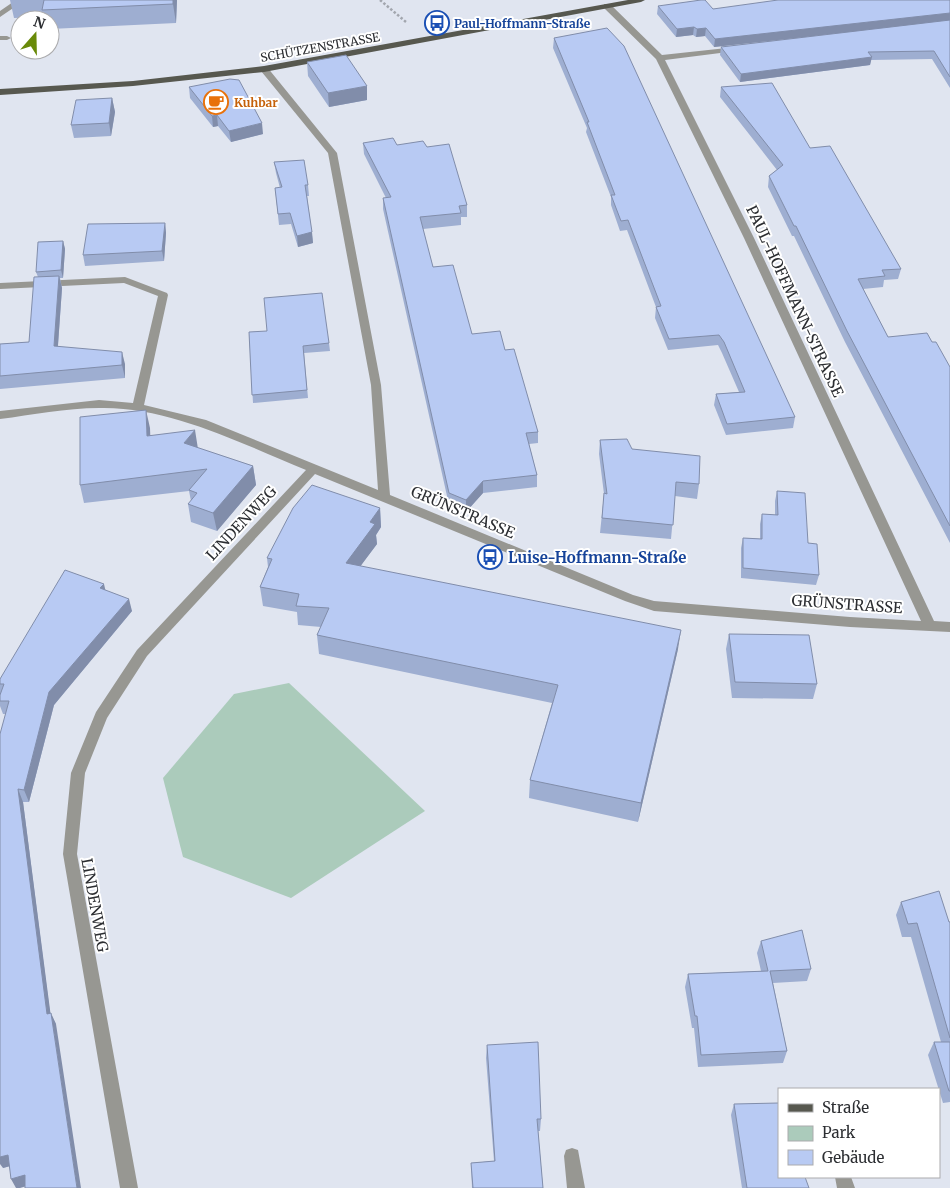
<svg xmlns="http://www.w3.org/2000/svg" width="950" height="1188" viewBox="0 0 950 1188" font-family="Merriweather,serif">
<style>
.green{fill:#abcbbb}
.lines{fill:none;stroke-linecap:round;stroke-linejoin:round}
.path{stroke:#a2a6ae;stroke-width:2.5;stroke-dasharray:2.5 2;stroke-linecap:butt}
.minor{fill:#979792;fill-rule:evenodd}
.major{fill:#57584f;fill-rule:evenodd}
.wall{fill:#9eaed1}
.shaded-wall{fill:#818daa}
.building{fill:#b8caf3;stroke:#818daa}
.labels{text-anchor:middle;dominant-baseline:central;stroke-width:4;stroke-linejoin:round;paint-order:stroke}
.far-transit-label{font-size:12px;font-weight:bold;fill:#164399;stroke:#fff;text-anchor:start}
.far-street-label{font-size:12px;fill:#2c2e32;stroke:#fff}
.far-food-label{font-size:12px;font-weight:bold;fill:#c56008;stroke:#fff;text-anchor:start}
.street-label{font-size:15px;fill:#2c2e32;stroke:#fff}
.transit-label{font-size:15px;font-weight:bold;fill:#164399;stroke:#fff;text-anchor:start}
</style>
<rect width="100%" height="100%" fill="#e0e5f0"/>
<path class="green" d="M289,683l136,128 -134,87 -108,-41 -20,-79 71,-84z"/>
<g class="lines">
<path class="path" d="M380,0l26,22"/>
<path class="minor" d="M16,0h9l-25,17v-6z
M604,4h6l52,51 74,-8 4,2 -4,2 -71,9 89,178 180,383 16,1v10l-100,-5 -196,-16 -29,-10 -310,-127 -168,182 -40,62 -22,55 -8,81 61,334h-18l-57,-334 8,-81 25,-61 41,-62 169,-180c-64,-26 -137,-64 -207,-62 -33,0 -67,7 -99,11v-8l99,-11 34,3 25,-107 -34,-13 -124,6v-6l125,-6 42,16 1,2 -24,110 62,15 172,70 -7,-105 -43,-232 -67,-82v-4h6l70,86 44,232 9,110 243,100 21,6 196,16 71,4 -177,-383 -88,-179 -52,-51z
M0,36h7l4,2 -4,2h-7z
M572,1148l6,2 7,38h-18l-3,-32 2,-6z
M835,1177h16l4,11h-18z"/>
<path class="major" d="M628,0h17l-4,2 -377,70 -131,14 -133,9v-6l133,-8 131,-15z"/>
</g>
<path class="wall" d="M10,0h167l-1,23 -126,6v-9h-6v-3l-30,1z
M950,0v88l-18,-29 -61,1 -1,5 -130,17 -20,-27 1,-8 146,-17 -153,17 -9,-11 -9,1 -3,-2 -17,2 -19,-23 1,-8 55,3z
M554,38l241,379 -2,11 -67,7 -12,-30 2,-11 23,-2 -17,-39 -4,-8 -50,5 -13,-32 1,-11 -29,-77 -7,1 -9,-26v-8l-25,-65 1,-4 -34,-80z
M307,62l60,38 -38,7 -21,-31z
M189,87l74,47 -32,8 -13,-16 -5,1 -23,-29z
M721,87l89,61 91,121 -3,10 -14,1 -1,7 -20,2 25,48 44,5 18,25v176l-105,-201 -51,-106h-2l-24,-49 1,-11 8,-6 -57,-73z
M112,98l3,14 -4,24 -37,2 -3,-13z
M363,143l64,4 40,58v12h-6v8l-38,4 10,38 39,67 33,16 33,82v11l-9,1 8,31v12l-54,6 -17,19 -17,-7 -66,-296v-11h3l-22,-44z
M274,162l34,23 1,11h-2l6,47 -15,4 -7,-23 -12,1 -4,-37h5l-4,-15z
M165,223l1,10 -2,28 -79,5 -2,-11z
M63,241l2,8 -2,29h-3l2,10 -4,58 67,18v14l-125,11v-45l29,-2 9,-65 -2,-5z
M249,332l80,11 1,8 -26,2 4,45 -55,5z
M150,428v7l48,13 55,18 3,19 -39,46 -26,-9 -3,-18 3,-3 -2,-10 -105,12 -4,-18z
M600,440l32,9 67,35 -2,15 -22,-3 -4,43 -71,-6 4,-39 -5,-40z
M777,491l31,52 11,32 -3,10 -75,-7v-30l2,-10 17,1v-15l2,-10 13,1v-14z
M380,508l1,19 -5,8 1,9 -17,22 318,83 -40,173 -109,-24 1,-18 22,-77 -233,-49 -2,-19 4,-8 -23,-2 -1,-13 -34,-6 -3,-19 8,-20 -1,-9z
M105,590l27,21 -78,94 -25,97h-6l27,211 6,11 -31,162 -15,-20 -7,2 3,-454h-3l-3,-8v-27z
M729,634l88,50 -4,15 -81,-1 -6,-49z
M901,902l49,20v180l-7,1 -15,-48 6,-13h7l-30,-105h-9l-6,-22z
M761,941l50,28 -4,12 -34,2 14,68 -4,12 -85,4 -4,-39h-2l-7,-41 3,-13 73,-3 -4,-18z
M487,1045l54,74 -1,12h-2l5,57h-71l-1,-25 23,-2 -8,-103z
M734,1104l75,84h-67l-11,-73z"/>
<path class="shaded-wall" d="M173,0h4l-1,23 -3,-19z
M950,13v8l-236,26 1,-8z
M694,27l-1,8 -17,2 1,-8z
M706,28l-1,8 -9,1 1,-8z
M872,57l-2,8 -130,17 1,-8z
M367,86v14l-38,7 -1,-14z
M112,98l3,14 -4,24 -2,-13z
M217,115l1,11 -5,1 -1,-11z
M262,123l1,11 -32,8 -2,-11z
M165,223l1,10 -2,28 -2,-10z
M312,232l1,11 -15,4 -1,-11z
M63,241l2,8 -2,29 -2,-8z
M59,276l3,12 -5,70 -3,-12z
M122,352l3,12v14l-3,-13z
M146,410l4,18 1,26 -4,-18z
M195,430l3,19 -14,-6z
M253,466l3,19 -39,46 -4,-18z
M483,481v12l-17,19v-12z
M380,508l1,19 -5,8 1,9 -29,39 -2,-20 24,-41z
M104,584l3,13 -7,-9z
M129,599l3,12 -78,94 -25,97 -5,-12 25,-98z
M681,630l-3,19 -40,173 3,-19z
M18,789l5,13 29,223 -5,-11z
M51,1013l5,11 25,164h-4z
M8,1155l6,10 -11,3 -3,-4v-7z
M25,1175l5,10 -10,3h-4l-5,-9z"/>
<path class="building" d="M44,0h129v4l-131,6z
M701,0h4l8,9 65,-9h172v13l-235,26 -9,-11 -9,1 -3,-2 -17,2 -19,-23z
M950,20v57l-16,-26 -66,1 4,5 -131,17 -20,-27z
M607,28l17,18 171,371 -68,7 -11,-30 29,-2 -21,-50 -5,-7 -50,4 -13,-32 5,-1 -33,-86 -7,1 -10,-26h4l-28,-73h2l-35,-84z
M346,55l21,31 -39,7 -21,-31z
M230,79l9,1 23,43 -33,8 -12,-16 -5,1 -23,-29z
M772,83l38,65 20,-2 71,123 -19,1 3,6 -27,3 30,58 39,-4 5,9h4l14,25v159l-103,-195 -51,-105h-2l-25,-50 14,-11 -62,-78z
M112,98l-3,25 -38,2 5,-25z
M393,138l4,7 26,-4 4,6 22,-3 18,61 -8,1 2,7 -41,4 13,50 20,-2 19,69 28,-3 5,19 9,-1 24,83 -12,1 11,42 -54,6 -17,19 -17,-7 -66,-295 8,-1 -28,-54z
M304,160l4,25h-3l7,47 -15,4 -7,-23 -12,1 -3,-26 7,-1 -8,-25z
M165,223l-3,28 -79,4 5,-31z
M63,241l-2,29 -25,2 2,-30z
M59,276l-5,70 68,6v13l-122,11v-32l29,-2 5,-65z
M322,293l7,50 -26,3 4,44 -55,5 -3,-63 18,-1 -3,-33z
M146,410l1,26 48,-6 -11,13 69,23 -40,47 -25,-9 9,-11 -8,-3 18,-21 -127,16v-68z
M627,439l5,10 68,7 -1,28 -23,-2 -3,43 -71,-7 2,-25 3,1 -7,-54z
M312,485l68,23 -10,14 5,2 -29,39 335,67 -40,173 -111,-23 28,-95 -241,-50 12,-27 -33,-2 3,-12 -39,-7 12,-28 -5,-1 26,-50z
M777,491l28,2 3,50 9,1 2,31 -76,-7v-30l19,1v-25l16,1z
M65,570l39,14 -4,4 29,11 -80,93 -25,98 -6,-1 29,225 4,-1 26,175h-52v-13l-14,4 -3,-24 -8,2v-423l9,-33h-9v-6l4,-11h-4v-5z
M729,634l80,1 8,49 -82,-2z
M939,891l10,31h1v116l-33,-115 -9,1 -7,-22z
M802,930l9,39 -41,2 17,80 -86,4 -4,-39h-2l-7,-42 80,-3 -7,-30z
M538,1042l3,77h-4l6,69h-70l-2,-25 24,-2 -8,-116z
M934,1042h16v49h-1z
M779,1103v74h26l4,11h-62l-13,-84z"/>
<defs>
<symbol id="bus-ring" viewBox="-11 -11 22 22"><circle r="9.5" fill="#fff" stroke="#1a4fb4" stroke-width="1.5"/><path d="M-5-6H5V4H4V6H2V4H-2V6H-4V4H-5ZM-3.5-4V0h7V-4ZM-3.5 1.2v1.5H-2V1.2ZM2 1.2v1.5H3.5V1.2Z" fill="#1a4fb4"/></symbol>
<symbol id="cafe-ring" viewBox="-11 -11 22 22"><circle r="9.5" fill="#fff" stroke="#e8710a" stroke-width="1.5"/><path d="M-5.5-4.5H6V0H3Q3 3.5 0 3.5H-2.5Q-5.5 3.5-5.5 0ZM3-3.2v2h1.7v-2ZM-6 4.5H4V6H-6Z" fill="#e8710a"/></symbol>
</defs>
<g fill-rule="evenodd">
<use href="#bus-ring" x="423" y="9" width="28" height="28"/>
<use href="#cafe-ring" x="202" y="88" width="28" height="28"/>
<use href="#bus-ring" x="476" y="543" width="28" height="28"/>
</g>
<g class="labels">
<g class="far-transit-label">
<text x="454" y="23">Paul-Hoffmann-Straße</text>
</g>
<g class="far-street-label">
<text transform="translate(320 47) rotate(-10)">SCHÜTZENSTRASSE</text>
</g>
<g class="far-food-label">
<text x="234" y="102">Kuhbar</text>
</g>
<g class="street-label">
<text transform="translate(795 301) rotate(65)">PAUL-HOFFMANN-STRASSE</text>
<text transform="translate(463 512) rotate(23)">GRÜNSTRASSE</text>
<text transform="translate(241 523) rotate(-47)">LINDENWEG</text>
<text transform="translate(847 604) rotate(4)">GRÜNSTRASSE</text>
<text transform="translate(95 905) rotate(80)">LINDENWEG</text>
</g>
<g class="transit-label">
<text x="508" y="557">Luise-Hoffmann-Straße</text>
</g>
</g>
<rect x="778" y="1088" width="162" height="90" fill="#ffffff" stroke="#ababad"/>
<rect x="788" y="1104" width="25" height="8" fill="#57584f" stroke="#ababad"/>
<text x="822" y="1113" font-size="15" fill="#2c2e32">Straße</text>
<rect x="788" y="1126" width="25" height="15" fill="#abcbbb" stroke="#ababad"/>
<text x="822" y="1138" font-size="15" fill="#2c2e32">Park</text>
<rect x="788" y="1150" width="25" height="15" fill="#b8caf3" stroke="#ababad"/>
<text x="822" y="1163" font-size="15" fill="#2c2e32">Gebäude</text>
<g transform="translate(35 35) rotate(20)"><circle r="24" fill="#ffffff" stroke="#ababad"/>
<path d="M0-4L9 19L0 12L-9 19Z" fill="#698a09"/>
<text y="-8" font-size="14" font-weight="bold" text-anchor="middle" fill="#2c2e32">N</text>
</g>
</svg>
